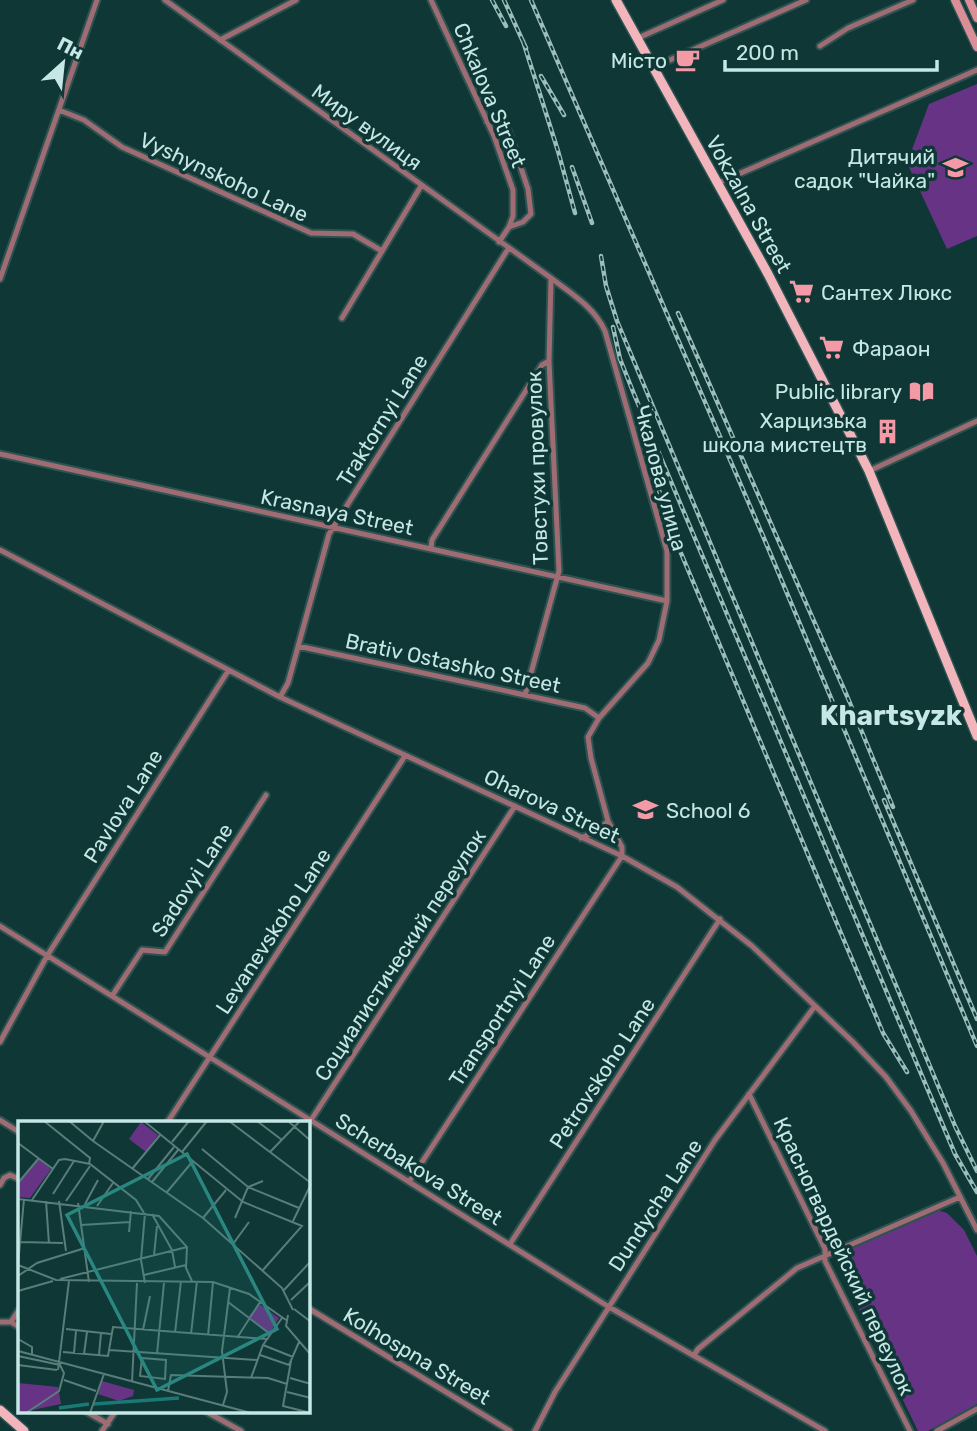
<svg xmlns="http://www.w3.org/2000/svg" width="977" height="1431" viewBox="0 0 977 1431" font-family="Rubik,sans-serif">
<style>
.green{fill:#673485}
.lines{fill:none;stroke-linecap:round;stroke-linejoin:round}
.street-casing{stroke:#2c5351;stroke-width:9}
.secondary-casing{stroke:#2c5351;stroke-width:11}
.primary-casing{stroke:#2c5351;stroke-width:12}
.street{stroke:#9e6c72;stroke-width:5}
.secondary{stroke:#dc8e98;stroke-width:8}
.primary{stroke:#f3b5bc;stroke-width:9}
.rail-casing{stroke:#9bbebc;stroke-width:4.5}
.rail{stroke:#0f3735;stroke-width:2;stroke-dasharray:5;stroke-linecap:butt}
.labels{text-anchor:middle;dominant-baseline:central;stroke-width:7;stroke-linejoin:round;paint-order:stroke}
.poi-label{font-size:21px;fill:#c5e7e5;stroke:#0f3735;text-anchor:end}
.street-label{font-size:21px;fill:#c5e7e5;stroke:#0f3735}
.district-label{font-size:28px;font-weight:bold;fill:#c5e7e5;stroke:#0f3735}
.inset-river{fill:none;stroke:#187976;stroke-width:3.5}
.inset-road{fill:none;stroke:#587d7b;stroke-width:2}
.view{fill:#2a8780;fill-opacity:0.15;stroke:#2a8780;stroke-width:3.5}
.inset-edge{fill:none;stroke:#c5e7e5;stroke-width:3.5}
</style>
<rect width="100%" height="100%" fill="#0f3735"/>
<path class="green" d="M977,84v152l-30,13 -40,-86 22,-59z
M937,1210l10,3 17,17 13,26v148l-49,27h-10l-83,-171 3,-7z"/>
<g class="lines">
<defs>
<path id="street" d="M165,0l386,278c21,16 43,29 54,53l62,220v50l-8,39 -11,23 -49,55 -11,19 3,21 17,63 -11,10 -16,7
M431,0l63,136 19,54v26l-4,11 -10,15
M638,38l85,-38
M220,40l76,-40
M820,46l28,-18 65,-28
M654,67l152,-67
M59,110l25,10 38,27 189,86 42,1 29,17
M487,122l16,2 6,8 19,57 3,25 -8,8 -14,5
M718,183l259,-113
M0,279l97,-279
M342,318l79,-132
M0,454l667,147
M869,471l108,-50
M431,549l1,-9 110,-175 7,-4
M0,550l280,147 342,159 55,31 75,59 101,96 33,35 25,34 32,52 34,67
M298,646l287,62 14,10
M525,695l34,-124 -10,-210 2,-83
M280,697l8,-14 41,-149 179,-285
M0,926l609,381 216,124
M112,996l30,-46 23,2 101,-157
M0,1042l47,-86 181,-285
M749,1094l76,155v12l85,170
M0,1120l19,12
M311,1120l204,-314
M167,1123l238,-367
M409,1182l213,-326v-9l-14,-26
M0,1185l4,-7 6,-3 9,4
M510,1244l210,-325
M308,1308l202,123
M0,1322h11l8,5
M11,1322l8,-12
M694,1355l4,-6 99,-81 163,-71
M87,1412l21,12
M207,1412l34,19
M102,1431l13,-19
M535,1431l20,-39 160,-252 100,-134
M937,1431l40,-22"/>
<path id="secondary" d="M955,0l22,47
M969,0l8,18"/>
<path id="primary" d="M616,0l152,274 101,197 108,265
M0,1410l24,21"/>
</defs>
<use href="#street" class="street-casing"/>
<use href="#secondary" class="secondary-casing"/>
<use href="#primary" class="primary-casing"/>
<use href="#street" class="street"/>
<use href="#secondary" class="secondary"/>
<use href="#primary" class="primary"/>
<defs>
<path id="rail" d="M492,0l14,26
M504,0l22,48
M531,0l232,536 214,510
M523,41l35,110 17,62
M541,76l23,39
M572,167l20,56
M601,256l5,30 11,35 338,805 22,45
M678,313l169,383 46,111
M613,327l7,32 14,35 321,760 22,38
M642,433l28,94 213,506 24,39
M884,800l93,219"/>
</defs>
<use href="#rail" class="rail-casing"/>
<use href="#rail" class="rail"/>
</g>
<defs>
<symbol id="cafe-bare" viewBox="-9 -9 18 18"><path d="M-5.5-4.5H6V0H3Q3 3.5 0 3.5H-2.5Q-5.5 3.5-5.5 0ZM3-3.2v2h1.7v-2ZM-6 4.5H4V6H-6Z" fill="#f49aa6" stroke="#0f3735" stroke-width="2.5" paint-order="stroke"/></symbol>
<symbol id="school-bare" viewBox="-9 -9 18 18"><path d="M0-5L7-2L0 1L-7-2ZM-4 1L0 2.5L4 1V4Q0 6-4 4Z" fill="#f49aa6" stroke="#0f3735" stroke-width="2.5" paint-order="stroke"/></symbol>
<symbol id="supermarket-bare" viewBox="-9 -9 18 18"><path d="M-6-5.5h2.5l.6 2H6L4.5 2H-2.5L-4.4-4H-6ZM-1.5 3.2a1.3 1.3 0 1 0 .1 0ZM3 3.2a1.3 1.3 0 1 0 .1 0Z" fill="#f49aa6" stroke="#0f3735" stroke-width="2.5" paint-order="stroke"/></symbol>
<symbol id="library-bare" viewBox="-9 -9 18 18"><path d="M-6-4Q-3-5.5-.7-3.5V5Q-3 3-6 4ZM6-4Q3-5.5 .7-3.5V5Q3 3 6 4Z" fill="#f49aa6" stroke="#0f3735" stroke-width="2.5" paint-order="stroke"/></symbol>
<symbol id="building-bare" viewBox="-9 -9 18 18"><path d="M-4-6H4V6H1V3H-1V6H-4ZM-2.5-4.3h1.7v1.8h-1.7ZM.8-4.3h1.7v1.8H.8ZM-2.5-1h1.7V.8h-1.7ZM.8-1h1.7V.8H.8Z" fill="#f49aa6" stroke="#0f3735" stroke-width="2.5" paint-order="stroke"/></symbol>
</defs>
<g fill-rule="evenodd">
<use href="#cafe-bare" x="670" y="42" width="35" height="35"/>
<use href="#school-bare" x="938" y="150" width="35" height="35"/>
<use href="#supermarket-bare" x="784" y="274" width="35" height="35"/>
<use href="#supermarket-bare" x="814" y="330" width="35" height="35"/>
<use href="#library-bare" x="904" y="374" width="35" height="35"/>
<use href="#building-bare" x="870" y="414" width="35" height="35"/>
<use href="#school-bare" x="628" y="792" width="35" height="35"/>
</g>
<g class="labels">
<g class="poi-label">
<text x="667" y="60">Місто</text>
<text x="935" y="156">Дитячий<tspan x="935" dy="24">садок "Чайка"</tspan></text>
<text x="821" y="292" text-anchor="start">Сантех Люкс</text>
<text x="852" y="348" text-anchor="start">Фараон</text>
<text x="902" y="391">Public library</text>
<text x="867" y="420">Харцизька<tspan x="867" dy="24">школа мистецтв</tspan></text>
<text x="666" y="810" text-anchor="start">School 6</text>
</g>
<g class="street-label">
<text transform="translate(490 95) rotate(67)">Chkalova Street</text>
<text transform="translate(367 127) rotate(36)">Миру вулиця</text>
<text transform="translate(224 177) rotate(25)">Vyshynskoho Lane</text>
<text transform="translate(749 204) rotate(61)">Vokzalna Street</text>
<text transform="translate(382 420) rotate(-58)">Traktornyi Lane</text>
<text transform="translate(537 468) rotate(-92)">Товстухи провулок</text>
<text transform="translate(661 478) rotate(75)">Чкалова улица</text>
<text transform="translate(337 512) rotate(12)">Krasnaya Street</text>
<text transform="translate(453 663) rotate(12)">Brativ Ostashko Street</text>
<text transform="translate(123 806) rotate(-58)">Pavlova Lane</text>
<text transform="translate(552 806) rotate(25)">Oharova Street</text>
<text transform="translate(192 880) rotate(-57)">Sadovyi Lane</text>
<text transform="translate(273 931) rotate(-57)">Levanevskoho Lane</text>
<text transform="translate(400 955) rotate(-57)">Социалистический переулок</text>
<text transform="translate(502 1010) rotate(-57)">Transportnyi Lane</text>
<text transform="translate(602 1073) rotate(-57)">Petrovskoho Lane</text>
<text transform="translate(419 1169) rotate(32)">Scherbakova Street</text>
<text transform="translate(655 1205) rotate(-57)">Dundycha Lane</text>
<text transform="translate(844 1256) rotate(65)">Красногвардейский переулок</text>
<text transform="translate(417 1356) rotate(31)">Kolhospna Street</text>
</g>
<g class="district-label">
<text x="891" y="715">Khartsyzk</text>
</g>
</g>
<g transform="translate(18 1121)">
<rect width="292" height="292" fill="#0f3735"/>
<path d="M123,1l17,13 -12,17 -17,-13zM21,38l12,10 -21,29 -12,-1v-13zM241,183l20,14 -9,15 -22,-16zM84,260l32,9 -1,6 -14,5 -21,-7zM0,262l40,4 3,17 -43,9z" fill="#673485"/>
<path class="inset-river" d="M76,283l85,-6M41,287l30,-4"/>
<path class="inset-road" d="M26,0l46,37 -1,6M51,0l24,20M86,0l-11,20 110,77 79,70 11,22M126,0l99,81 59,24 -39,44M211,0l82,62M239,0l25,19M270,0l23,20M154,21l17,-21M0,22l35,26M184,28l46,38 51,21M164,31l25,-31M252,31l30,-31M114,48l29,-35M130,58l26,-32M134,61l26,-32M0,62l21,-25M149,71l26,-31M35,73l21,-33M0,78l141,17 28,31 -1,21 6,13M14,79l27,-40 6,-1 25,5 46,36 8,13M28,80l3,43M41,80l7,50M48,80l24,-35M60,82l11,79M67,83l13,-24M79,85l16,-23M134,93l20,36 3,17M185,97l23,-28M217,97l13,-31 15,-6M275,100l18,-37M63,104l49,-3M111,111l2,-21M2,121l43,1M215,123l16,-22M136,134l3,-29M0,144l38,15 157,2 36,12 37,26M0,144l6,-66M126,154l42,-10M0,155l19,-13 48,-15M42,158l127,-32M127,162l-4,-23 4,-47M266,169l27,-29M0,170l35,-10M273,179l18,-17M210,181l42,32M276,188l17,13M270,194l-2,11 25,29M48,208l45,5M125,209l7,-34M157,212l6,-52M173,213l6,-53M190,215l5,-54M219,217l23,-36M0,218l14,8v8M245,224l30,12M91,229l148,10M0,230l233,62M45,231l45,4 5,-29 154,12M56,232l2,-22M66,233l3,-22M139,233l7,-71M81,234l2,-22M242,234l29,10 10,-23M0,235l42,9 4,8 -5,18 -33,22M124,237l24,2 -1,19 -25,-3zM273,240l-8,45 28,7M0,244l39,5M40,249l11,-89M233,257l12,-33 19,-27M272,257l21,6M46,259l32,11M114,261l5,-99M150,270l3,-16 97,3 19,6M269,271l24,6M205,284l4,-13 -5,-41 8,-63M72,292l14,-39"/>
<path class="view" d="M169,33l90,175 -120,61 -90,-175z"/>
<rect width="292" height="292" class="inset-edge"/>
</g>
<g transform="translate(63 63) rotate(27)" stroke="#0f3735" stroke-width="5" paint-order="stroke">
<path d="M0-5L12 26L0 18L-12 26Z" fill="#c5e7e5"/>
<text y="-10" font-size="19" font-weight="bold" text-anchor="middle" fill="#c5e7e5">Пн</text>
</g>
<path d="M725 60v10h212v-10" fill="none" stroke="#c5e7e5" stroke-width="3.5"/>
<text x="736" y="60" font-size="21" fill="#c5e7e5" stroke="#0f3735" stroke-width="5" paint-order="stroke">200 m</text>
</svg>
